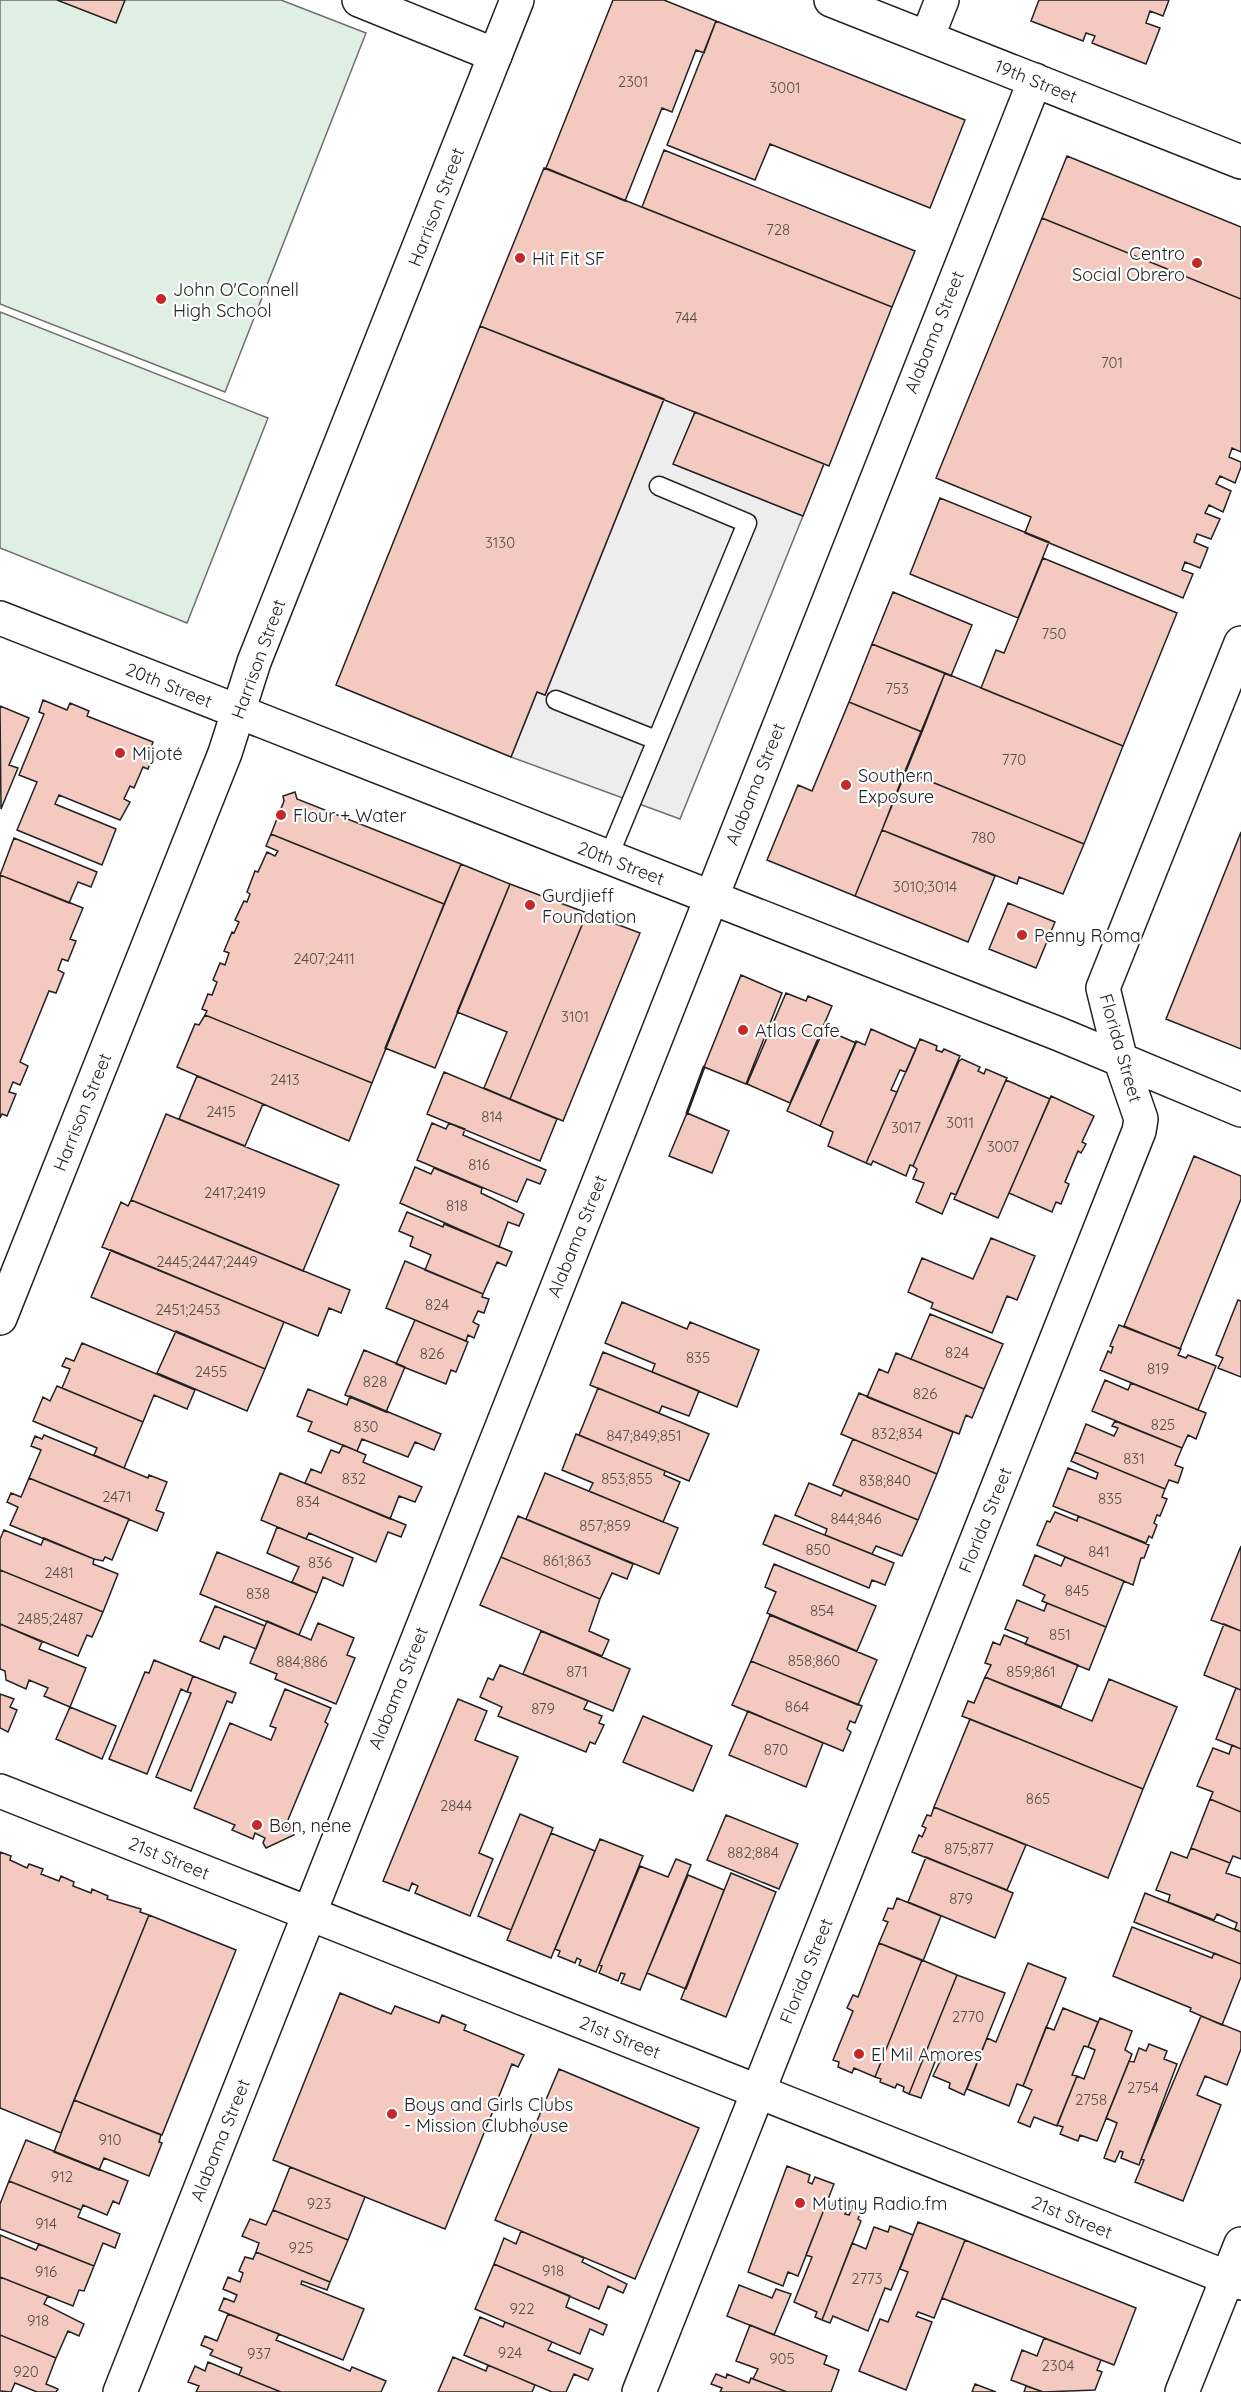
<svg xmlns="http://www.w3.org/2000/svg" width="1241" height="2392" viewBox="0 0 1241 2392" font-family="Quicksand,sans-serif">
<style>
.green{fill:#e0efe3;stroke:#6f6f6f;stroke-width:1.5}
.parking{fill:#ededed;stroke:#6f6f6f;stroke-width:1.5}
.building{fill:#f3c9c0;stroke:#222;stroke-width:1.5}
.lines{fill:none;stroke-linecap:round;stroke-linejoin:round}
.service-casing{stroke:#222;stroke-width:21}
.minor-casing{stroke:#222;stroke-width:36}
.tertiary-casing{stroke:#222;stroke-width:36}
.service{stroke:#fff;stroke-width:18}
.minor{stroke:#fff;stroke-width:33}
.tertiary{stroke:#fff;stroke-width:33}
.wall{stroke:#222;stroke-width:3}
.poi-dot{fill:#c62828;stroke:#fff;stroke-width:2}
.labels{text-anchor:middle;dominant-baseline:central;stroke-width:4.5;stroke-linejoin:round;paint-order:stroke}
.number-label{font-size:15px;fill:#564c4a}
.street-label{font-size:18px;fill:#222;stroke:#fff}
.poi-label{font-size:18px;fill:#222;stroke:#fff;text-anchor:start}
</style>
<rect width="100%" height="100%" fill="#fff"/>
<path class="green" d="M0,0h281l85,33 -141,359 -225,-88z
M0,312l268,106 -81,205 -187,-75z"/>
<path class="parking" d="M664,399l31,13 -21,52 129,52 -123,303 -169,-62 26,-65 8,3z"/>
<path class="building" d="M57,0h68l-9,23z
M613,0h51l52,21 -12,32 -8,-3 -24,62 -10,-4 -37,93 -79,-33z
M1039,0h130l-6,16 -13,-5 -4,12 14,5 -14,36 -54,-21 3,-7 -9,-3 -3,8 -52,-20z
M716,21l249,99 -35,88 -160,-64 -15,36 -88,-35z
M664,150l251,101 -23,56 -250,-100z
M1067,156l174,71v72l-199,-81z
M544,168l348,139 -63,159 -349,-140z
M1042,218l199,81v153l-9,-4 -3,9 12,5v5l-6,16 -15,-7 -4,8 15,7 -8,21 -14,-7 -4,8 15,6 -9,20 -14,-5 -3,8 14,6 -8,20 -15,-6 -3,8 11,4 -10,24 -158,-65 6,-16 -95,-39z
M480,326l184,73 -119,296 -8,-3 -26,65 -175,-72z
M695,412l129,52 -21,52 -130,-52z
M940,498l109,44 -31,76 -108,-44z
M1043,558l134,55 -54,133 -142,-58 15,-38 8,3z
M893,592l79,33 -21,51 -79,-32z
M872,644l73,29 -23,59 -73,-30z
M945,673l178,73 -39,98 -179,-73z
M43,700l24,10 3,-7 19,8 -2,5 66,26 -3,9 4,2 -6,16 -5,-2 -9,21 -4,-2 -6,13 6,3 -10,18 -61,-25 -4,9 61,25 -14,36 -85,-35 20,-48 -18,-7 25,-61 -5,-2z
M849,702l73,30 -67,164 -88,-36 31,-75 14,6z
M0,706l29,12 -20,47 9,3 -17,41z
M905,771l179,73 -21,50 -44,-17 -2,7 -135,-54z
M295,792l2,7 164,65 -17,40 -173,-70 13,-33 -1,-5z
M882,830l113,46 -27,66 -113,-46z
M1241,832v217l-75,-30z
M271,834l173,70 -72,179 -167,-68 2,-4 -5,-2 6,-15 4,1 5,-13 -4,-2 7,-17 5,2 4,-12 -5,-2 8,-19 2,1 5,-11 -4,-2 9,-19 3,1 3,-8 -3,-2 8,-21 3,1 9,-20 8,4 3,-5 -12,-5z
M14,838l83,34 -6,15 -13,-5 -9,21 -69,-28z
M461,864l49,20 -75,184 -50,-20z
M0,875l83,33 -13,31 6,2 -8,20 -6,-2 -4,11 6,3 -8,20 -7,-2 -29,71 8,4 -8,19 -7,-3 -4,10 7,2 -9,22 -5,-2 -2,4z
M510,884l77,29 -77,186 -26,-11 23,-56 -50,-20z
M1008,903l47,19 -19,46 -47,-19z
M587,913l53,20 -77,188 -53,-22z
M741,975l41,18 -36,91 -42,-17z
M786,993l20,8 2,-5 24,10 -42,97 -43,-19z
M205,1015l167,68 -23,58 -172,-74 18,-43 4,1z
M824,1029l32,14 -36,83 -33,-15z
M871,1029l45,20 -10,23 -6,-2 -9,20 6,2 -31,71 -38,-17 5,-14 -13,-6 36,-85 9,4z
M920,1039l17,7 -1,4 6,2 2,-3 16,7 -47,110 -3,-1 -4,11 -33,-15 -2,4 -5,-2z
M962,1059l18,8 -2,4 6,3 2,-5 21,9 -51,117 -5,-2 -9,21 -26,-12 8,-19 -11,-4 4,-10 -4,-3 46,-105z
M444,1072l113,47 -17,42 -113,-47z
M197,1076l66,28 -18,42 -66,-27z
M1006,1080l44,19 -52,119 -44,-19z
M1051,1096l43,20 -12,26 4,2 -5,9 -3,-2 -13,31 4,2 -8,20 -5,-2 -4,10 -43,-19z
M687,1113l42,18 -17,42 -43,-17z
M166,1114l173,71 -36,86 -172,-71z
M432,1123l14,6 3,-6 16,6 -2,6 83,35 -6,14 -13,-5 -10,23 -100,-42z
M1194,1156l47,20v23l-61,150 -56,-23z
M415,1167l16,7 3,-6 48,20 -1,5 43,21 -5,12 -11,-4 -9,25 -99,-44z
M131,1200l219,90 -9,23 -12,-5 -11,28 -216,-89 19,-45 7,4z
M407,1212l36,15 1,-3 68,28 -6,14 -9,-4 -14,32 -58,-24 6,-15 -21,-9 3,-9 -14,-6z
M991,1238l44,18 -18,44 -10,-4 -15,37 -61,-25 2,-5 -25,-11 14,-34 51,21z
M111,1250l173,72 -19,47 -174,-72z
M405,1261l78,33 -1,3 7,2 -5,14 -6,-2 -5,11 6,3 -5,13 -6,-3 -2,6 -80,-33z
M1238,1300l3,1v76l-23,-9 5,-10 -7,-3z
M622,1302l65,27 3,-7 69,28 -22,57 -85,-35 3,-8 -50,-21z
M930,1314l73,30 -19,45 -73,-30z
M415,1320l53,22 -12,30 -5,-2 -5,14 -50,-20z
M1119,1325l62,24 -3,6 8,3 2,-3 28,11 -18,44 -98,-40 8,-19 3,2 2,-6 -3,-1z
M176,1331l89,38 -18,42 -90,-38z
M82,1343l113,47 -8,19 -33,-14 -11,27 -81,-34 8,-19 -8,-3 4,-8 8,3z
M364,1350l41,17 -19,45 -41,-17z
M603,1352l96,39 -10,25 -27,-10 -3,7 -69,-28z
M896,1353l88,36 -12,29 -6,-3 -7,19 -92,-37 12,-28 9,4z
M1105,1380l23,10 3,-7 75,30 -10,26 -8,-4 -6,13 -90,-37z
M57,1386l86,36 -19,46 -30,-13 3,-7 -64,-27 10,-24 7,4z
M598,1388l111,46 -20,47 -110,-46z
M308,1389l39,16 3,-9 91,38 -7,16 -19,-8 -7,15 -46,-18 -5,12 -49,-20 4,-9 -15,-6z
M859,1393l94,39 -16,42 -96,-40z
M1115,1421l67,27 -7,17 8,3 -5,15 -9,-3 -4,9 -90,-37 11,-28 28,12 4,-8 -6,-2z
M576,1434l89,37 -1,4 16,7 -17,40 -74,-31 4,-8 -31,-13z
M44,1435l104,43 1,-3 18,7 -11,28 8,3 -7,18 -128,-53 12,-28 -10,-4 4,-10 7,3z
M853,1439l84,35 -19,46 -85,-35z
M343,1445l23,10 -3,7 59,25 -7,15 -16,-6 -9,23 -85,-36 6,-14 10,4 10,-23 8,3z
M1075,1452l90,37 -3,8 5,2 -7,17 -3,-1 -3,8 3,2 -5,13 -3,-2 -3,7 -93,-37 15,-38 28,11 2,-6 -27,-12z
M280,1473l126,52 -5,12 -13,-5 -12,30 -67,-29 -3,6 -45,-19z
M545,1473l133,55 -19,46 -133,-55z
M29,1478l100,41 -17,41 -7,-3 -2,4 -9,-2 -84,-34 8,-18 -11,-5 4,-9 10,4z
M809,1483l32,13 3,-6 74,30 -16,36 -26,-10 -4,8 -47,-19 2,-6 -32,-14z
M1055,1512l22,9 1,-5 71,29 -5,13h-3l-8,27 -96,-40 10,-24 3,1z
M775,1515l119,48 -9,22 -13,-5 -3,8 -106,-44z
M518,1516l115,48 -6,15 -15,-6 -12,26 -99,-42z
M277,1527l76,31 -10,28 -20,-9 -6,16 -25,-11 7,-15 -32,-14z
M4,1530l37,15 3,-7 50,21 -1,5 25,10 -15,38 -103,-42v-31z
M1241,1546v85l-30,-11z
M217,1552l100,41 -18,42 -99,-41z
M1035,1555l26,11 4,-9 59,24 -18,46 -64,-26 3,-6 -22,-10z
M501,1557l99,42 -11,32 20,9 -7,16 -122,-51z
M774,1564l102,42 -19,45 -90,-38 9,-21 -11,-5z
M0,1570l103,42 -11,25 -5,-2 -9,21 -78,-32z
M1017,1600l27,11 3,-8 59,24 -17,43 -64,-26 3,-6 -23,-9z
M215,1606l50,20 -9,23 -32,-13 -5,13 -19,-8z
M770,1615l107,45 -19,45 -107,-44z
M267,1621l44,19 7,-17 36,15 -7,17 8,3 -19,46 -61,-25 2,-5 -27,-11z
M0,1624l42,18 -3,7 47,19 -16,39 -26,-11 4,-8 -19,-8 -3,9 -20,-9 -1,-9 -5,-2z
M1224,1624l17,7v59l-37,-15z
M541,1631l89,38 -17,42 -90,-37z
M1004,1635l74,30 -17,42 -76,-30 6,-12 -6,-2 8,-21 7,3z
M154,1660l39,16 -6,16 -6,-3 -34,85 -38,-15 36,-87 4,1z
M751,1661l111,45 -7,17 -5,-2 -3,8 4,3 -8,19 -111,-46z
M500,1665l88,36 -4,8 18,7 -3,7 5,2 -9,19 -5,-2 -4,10 -88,-36 4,-9 -22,-10 8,-19 5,2z
M193,1676l43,17 -4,10 -5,-2 -36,90 -35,-14 35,-84 -4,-1z
M985,1677l107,44 17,-42 68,28 -34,82 -181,-73 6,-15 6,2z
M1236,1688l5,2v59l-25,-10z
M285,1689l46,19 -6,14 3,2 -43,103 6,2 3,6 -28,13 -3,-5 2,-5 -10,-5 -2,6 -21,-9 3,-5 -41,-17 36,-85 41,17 5,-12 -6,-2z
M0,1694l14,5 -4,8 7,3 -9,22 -8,-4z
M458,1699l29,12 -12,29 43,17 -39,96 14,6 -23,57 -55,-23 3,-7 -6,-3 -3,8 -26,-10z
M70,1707l46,19 -14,33 -46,-20z
M748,1711l75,32 -17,44 -77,-32z
M643,1716l69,30 -19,45 -70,-29z
M970,1719l173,70 -35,89 -174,-71z
M1232,1745l9,4v63l-31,-13 3,-7 -16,-6 16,-38 16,6z
M1210,1799l31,13v47l-8,-3 -3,7 -39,-15z
M934,1807l92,38 -19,45 -95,-38 7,-17 3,2 4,-9 -4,-2 5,-11 4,1z
M520,1814l33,14 -42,102 -33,-14z
M726,1815l72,29 -19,45 -72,-29z
M551,1833l44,18 -44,107 -44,-18z
M600,1839l43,17 -47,116 -17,-7 2,-5 -4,-2 -2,5 -17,-7 2,-5 -5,-2z
M1191,1848l39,15 -4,10 15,5v54l-6,-3 2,-6 -20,-9 -3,6 -46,-18 2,-7 -14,-5 15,-38 16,6z
M0,1852l11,4 -1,4 17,8 2,-4 14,5 -2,5 18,7 2,-5 13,6 -1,4 18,7 1,-4 16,7 -1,3 34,10 -1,3 9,3 -88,218 -61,-25z
M926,1857l87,36 -18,45 -87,-36z
M676,1859l15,6 -51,125 -19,-7 4,-9 -4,-1 -3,8 -19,-8 3,-7 -3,-1 41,-99 28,11z
M731,1873l45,19 -50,125 -45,-18z
M688,1875l36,15 -38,99 -39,-16z
M1145,1893l96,39v32l-107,-42z
M897,1898l44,18 -18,45 -44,-18 9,-21 -5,-2 5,-12 5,1z
M149,1915l87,35 -74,185 -88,-35z
M1132,1927l80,31 2,-5 27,11v13l-19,48 -32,-14 1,-3 -78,-32z
M879,1943l43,17 -47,117 -21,-9 -2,5 -14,-6 1,-5 -6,-2 20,-49 -6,-3 6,-13 5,2z
M922,1960l35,15 -48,119 -6,-3 1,-4 -7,-3 -2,4 -15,-6 1,-3 -6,-2z
M1028,1963l38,15 -43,108 -6,-2 -8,22 -42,-17 20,-51 9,4z
M957,1975l48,18 -41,102 -15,-7 1,-5 -17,-7 10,-21 -5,-1 -17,44 -12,-4z
M340,1993l51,21 4,-8 44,17 3,-8 24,10 -2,5 60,25 -6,12 -6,-3 -67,165 -172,-69z
M1063,2008l35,14 -10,25 -4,-1 -12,29 5,1 -20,50 -23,-9 -4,10 -12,-5 14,-32 -9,-4 23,-59 8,3z
M1201,2016l40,16v17l-14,36 -22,-9 -8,19 24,10 -38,96 -48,-19 9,-22 -3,-1z
M1100,2018l32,13 -7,19 7,4 -35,87 -17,-6 -2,6 -18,-7 3,-7 -6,-2 20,-49 7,3 11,-29 -7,-3z
M1149,2044l18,7 -3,8 13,5 -38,101 -18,-7 2,-6 -3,-1 -5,11 -11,-4 13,-35 -11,-5 23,-57 5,1 5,-14 7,3z
M559,2069l140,59 -64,151 -140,-59z
M74,2100l87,35 -2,7 3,1 -13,33 -45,-18 -5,12 -45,-18z
M26,2140l102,41 -9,23 -6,-3 -6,14 -24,-10 -2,5 -72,-29z
M787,2166l23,9 -2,7 4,2 3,-7 19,7 -36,92 -10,-4 -5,14 -35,-14z
M290,2167l75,30 -17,43 -75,-30z
M9,2181l72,29 -3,7 42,17 -5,14 -12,-5 -9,23 -94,-37v-25z
M833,2203l14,5 -2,6 4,1 5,-12 9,4 -5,12 3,2 -39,99 -7,-3 2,-5 -23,-10 18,-45 -6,-2 19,-48 5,3z
M273,2210l75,30 -18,42 -74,-30 3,-9 -17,-7 8,-17 16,6z
M918,2222l47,18 -31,78 -16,-6 -2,4 16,6 -26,68 -47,-19 21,-52 8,3 20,-50 -8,-3z
M890,2226l23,9 -22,55 -6,-2 -17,43 -35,-15 -3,7 -8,-3 30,-77 14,6 8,-22 14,5z
M521,2231l63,27 -2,4 45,22 -4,9 -15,-7 -9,23 -105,-45 10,-26 12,6z
M0,2235l36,15 3,-6 55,22 -10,25 -5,-1 -6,16 -73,-29z
M965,2240l171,68 -22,57 -172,-67z
M256,2252l74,30 -3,8 -25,-9 -1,3 63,25 -21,51 -124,-50 5,-12 10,4 3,-7 -14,-6 5,-12 12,5 3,-9 -4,-2 6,-14 8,2z
M494,2264l76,32 -4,11 41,18 -4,10 -13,-6 -10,25 -105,-45z
M0,2277l48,19 -4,8 40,20 -5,12 -11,-5 -12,27 -56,-23z
M739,2285l33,13 4,-9 15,5 -17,41 -47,-19z
M228,2314l51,20 -3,6 74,31 2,-4 34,14 -5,11h-100l-42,-17 3,-7 -32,-13 3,-5 -12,-5 4,-9 12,5z
M480,2317l23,10 2,-5 47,20 -4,8 45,19 -5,11 -14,-6 -8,18h-14l-88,-37z
M750,2325l77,31 -3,8 15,6 -8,22h-44l-34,-13 5,-10 -22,-8z
M0,2335l56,23 -10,26 12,5 -2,3h-19l-22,-9 -4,9 -11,-1z
M1044,2338l57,22 -4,10 5,2 -7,18 -52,2 -32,-12 11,-30 15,6z
M453,2357l33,14 2,-6 47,20 -3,7h-94z
M208,2362l31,13 42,17h-85l3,-6 -11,-4 7,-16 10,5z
M716,2374l10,4 1,-4 22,9 2,-5 36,14h-67l2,-4 -11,-4z
M975,2384l21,8h-24z
M1026,2386l17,6h-19z"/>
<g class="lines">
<defs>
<path id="service" d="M556,700l100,40
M608,858l139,-335 -88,-37"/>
<path id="minor" d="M359,0l136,55
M831,0l410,162
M927,38l15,-38
M0,618l1059,416 182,76
M0,1791l1241,492
M120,2392l915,-2312
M639,2392l500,-1261 2,-12 -20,-58 -18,-73 138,-345"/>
<path id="tertiary" d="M0,1318l225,-565 29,-91 263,-662
M1182,2392l59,-148"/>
</defs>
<use href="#service" class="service-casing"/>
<use href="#minor" class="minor-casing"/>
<use href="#tertiary" class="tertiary-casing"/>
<use href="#service" class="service"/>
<use href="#minor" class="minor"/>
<use href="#tertiary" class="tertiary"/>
<path class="wall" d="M687,1113l17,-46"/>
</g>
<g class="poi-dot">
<circle cx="520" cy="258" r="6"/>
<circle cx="1197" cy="263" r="6"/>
<circle cx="161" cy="299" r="6"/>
<circle cx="120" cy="753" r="6"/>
<circle cx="846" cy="785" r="6"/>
<circle cx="281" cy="815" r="6"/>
<circle cx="530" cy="905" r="6"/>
<circle cx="1022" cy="935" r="6"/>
<circle cx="743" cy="1030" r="6"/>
<circle cx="257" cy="1825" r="6"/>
<circle cx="859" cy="2054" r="6"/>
<circle cx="392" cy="2114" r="6"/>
<circle cx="800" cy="2203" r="6"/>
</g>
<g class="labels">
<g class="number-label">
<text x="633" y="81">2301</text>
<text x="785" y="87">3001</text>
<text x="778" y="229">728</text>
<text x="686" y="317">744</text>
<text x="1112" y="362">701</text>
<text x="500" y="542">3130</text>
<text x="1054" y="633">750</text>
<text x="897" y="688">753</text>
<text x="1014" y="759">770</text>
<text x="983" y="837">780</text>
<text x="925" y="886">3010;3014</text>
<text x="324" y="958">2407;2411</text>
<text x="575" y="1016">3101</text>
<text x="285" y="1079">2413</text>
<text x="221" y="1111">2415</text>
<text x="492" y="1116">814</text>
<text x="960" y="1122">3011</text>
<text x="906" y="1127">3017</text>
<text x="1003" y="1146">3007</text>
<text x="479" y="1164">816</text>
<text x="235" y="1192">2417;2419</text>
<text x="457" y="1205">818</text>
<text x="207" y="1261">2445;2447;2449</text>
<text x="437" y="1304">824</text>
<text x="188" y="1309">2451;2453</text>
<text x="957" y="1352">824</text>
<text x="432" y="1353">826</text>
<text x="698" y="1357">835</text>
<text x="1158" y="1368">819</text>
<text x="211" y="1371">2455</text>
<text x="375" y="1381">828</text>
<text x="925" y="1393">826</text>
<text x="1163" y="1424">825</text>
<text x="366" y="1426">830</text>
<text x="897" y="1433">832;834</text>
<text x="644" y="1435">847;849;851</text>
<text x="1134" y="1458">831</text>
<text x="354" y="1478">832</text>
<text x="627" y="1478">853;855</text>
<text x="885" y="1480">838;840</text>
<text x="117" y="1496">2471</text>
<text x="1110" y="1498">835</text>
<text x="308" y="1501">834</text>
<text x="856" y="1518">844;846</text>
<text x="605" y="1525">857;859</text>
<text x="818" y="1549">850</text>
<text x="1099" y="1551">841</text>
<text x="567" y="1560">861;863</text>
<text x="320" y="1562">836</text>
<text x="59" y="1572">2481</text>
<text x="1077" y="1590">845</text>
<text x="258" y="1593">838</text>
<text x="822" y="1610">854</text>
<text x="50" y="1618">2485;2487</text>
<text x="1060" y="1634">851</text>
<text x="814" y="1660">858;860</text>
<text x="302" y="1661">884;886</text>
<text x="577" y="1671">871</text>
<text x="1031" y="1671">859;861</text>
<text x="797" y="1706">864</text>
<text x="543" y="1708">879</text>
<text x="776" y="1749">870</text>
<text x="1038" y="1798">865</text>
<text x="456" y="1805">2844</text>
<text x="969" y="1848">875;877</text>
<text x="753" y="1852">882;884</text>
<text x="961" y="1898">879</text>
<text x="968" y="2016">2770</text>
<text x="1143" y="2087">2754</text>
<text x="1091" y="2099">2758</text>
<text x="110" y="2139">910</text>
<text x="62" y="2176">912</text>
<text x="319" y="2203">923</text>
<text x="46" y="2223">914</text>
<text x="301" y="2247">925</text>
<text x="553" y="2270">918</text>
<text x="46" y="2271">916</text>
<text x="867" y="2278">2773</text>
<text x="522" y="2308">922</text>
<text x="38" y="2320">918</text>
<text x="510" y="2352">924</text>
<text x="259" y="2353">937</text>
<text x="782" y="2358">905</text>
<text x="1058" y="2365">2304</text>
<text x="26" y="2371">920</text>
</g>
<g class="street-label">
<text transform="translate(1036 81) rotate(22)">19th Street</text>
<text transform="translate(436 207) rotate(-69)">Harrison Street</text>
<text transform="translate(934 332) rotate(-68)">Alabama Street</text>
<text transform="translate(258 659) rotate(-70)">Harrison Street</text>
<text transform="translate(169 685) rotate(22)">20th Street</text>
<text transform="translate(755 784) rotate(-68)">Alabama Street</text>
<text transform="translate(621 863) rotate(21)">20th Street</text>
<text transform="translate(1121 1048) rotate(74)">Florida Street</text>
<text transform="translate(82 1112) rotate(-68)">Harrison Street</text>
<text transform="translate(577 1236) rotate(-68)">Alabama Street</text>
<text transform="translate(985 1520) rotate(-68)">Florida Street</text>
<text transform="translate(398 1688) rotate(-68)">Alabama Street</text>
<text transform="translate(169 1858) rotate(22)">21st Street</text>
<text transform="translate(806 1971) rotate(-68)">Florida Street</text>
<text transform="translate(620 2037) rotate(22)">21st Street</text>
<text transform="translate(220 2140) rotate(-68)">Alabama Street</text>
<text transform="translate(1072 2217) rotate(22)">21st Street</text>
</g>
<g class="poi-label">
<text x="1185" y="253" text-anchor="end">Centro<tspan x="1185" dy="21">Social Obrero</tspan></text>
<text x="532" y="258">Hit Fit SF</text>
<text x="173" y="289">John O'Connell<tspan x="173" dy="21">High School</tspan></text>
<text x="132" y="753">Mijoté</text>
<text x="858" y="775">Southern<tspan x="858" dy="21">Exposure</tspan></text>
<text x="293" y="815">Flour + Water</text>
<text x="542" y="895">Gurdjieff<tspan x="542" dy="21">Foundation</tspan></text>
<text x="1034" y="935">Penny Roma</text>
<text x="755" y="1030">Atlas Cafe</text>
<text x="269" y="1825">Bon, nene</text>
<text x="871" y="2054">El Mil Amores</text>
<text x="404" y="2104">Boys and Girls Clubs<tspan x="404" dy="21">- Mission Clubhouse</tspan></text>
<text x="812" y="2203">Mutiny Radio.fm</text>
</g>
</g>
</svg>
